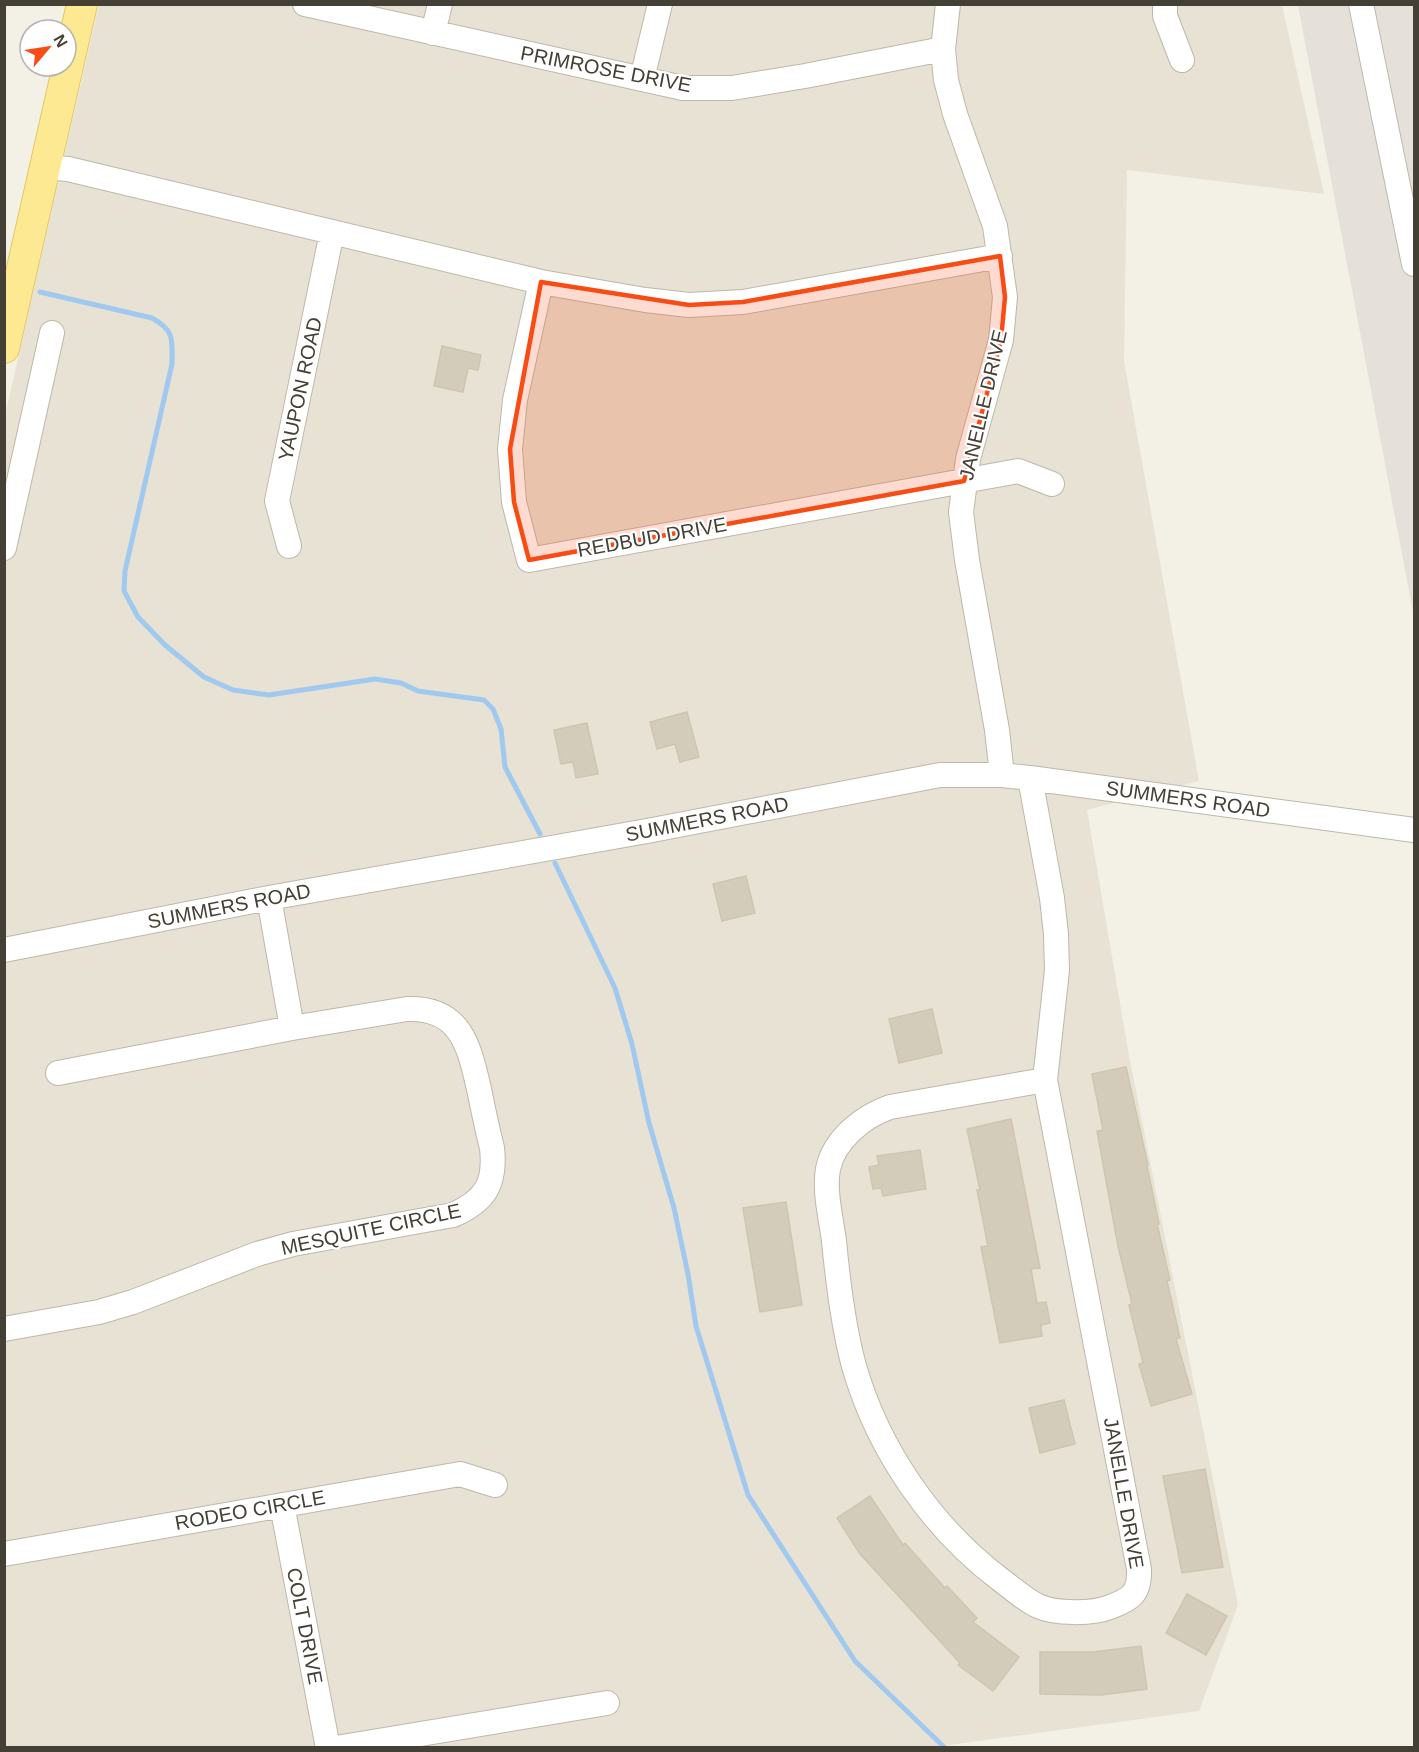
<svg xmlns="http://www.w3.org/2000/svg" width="1419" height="1752" viewBox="0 0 1419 1752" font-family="Arial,sans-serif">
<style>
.residential{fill:#e7e2d3}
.industrial{fill:#e5e1da}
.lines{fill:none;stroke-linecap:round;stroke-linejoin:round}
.stream{stroke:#a1c9f0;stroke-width:5}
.building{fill:#d4ccbb;stroke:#cfc5ae;stroke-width:1.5}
.minor-casing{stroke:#beb8a8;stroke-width:26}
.major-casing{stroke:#e3c863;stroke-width:32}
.minor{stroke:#fff;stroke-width:24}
.major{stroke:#fee993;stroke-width:30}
.marked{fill:#f94c15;fill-opacity:0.2;stroke:#f94c15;stroke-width:4.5;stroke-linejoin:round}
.labels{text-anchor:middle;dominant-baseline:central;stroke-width:4.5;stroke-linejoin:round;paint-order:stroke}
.street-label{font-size:20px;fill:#454035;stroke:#fff}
</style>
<rect width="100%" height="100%" fill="#f3f0e5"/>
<path class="residential" d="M99,5h1183l42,189 -197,-24 -3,191 75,420 -112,29 42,246 109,549 -39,106 -272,37h-922l-1,-1328z"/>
<path class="industrial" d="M1298,5h116v612z"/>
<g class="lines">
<path class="stream" d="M40,292l112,26c23,13 20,21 20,46l-47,207 -1,20 14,26 27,28 39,32 29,13 36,5 106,-16 26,4 17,8 66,9 9,9 8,20 4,38 35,67
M555,863l60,125 17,56 17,79 25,85 14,66 8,52 52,169 107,166 90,87"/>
</g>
<path class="building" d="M442,346l39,9 -3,15 -10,-2 -5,24 -29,-6z
M687,712l12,45 -19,5 -5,-18 -18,5 -7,-27z
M587,723l11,51 -22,4 -3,-16 -12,2 -7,-34z
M746,876l9,37 -33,8 -9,-37z
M932,1009l10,44 -43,10 -10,-44z
M1126,1067l22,98 -1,1 12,58h-2l13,56 -3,1 13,57 -4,1 16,55 -41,12 -12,-42 4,-1 -14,-58 3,-1 -14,-58 -21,-115 6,-1 -11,-56z
M1011,1119l29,149 -9,1 6,34 9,-1 4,21 -9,2 1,11 -42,7 -19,-96 7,-1 -11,-56h3l-13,-61z
M920,1150l6,39 -43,7 -2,-8 -8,1 -4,-22 10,-2 -2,-9z
M786,1202l16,103 -42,7 -17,-104z
M1064,1400l11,44 -35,9 -11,-45z
M1205,1469l18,98 -41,6 -19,-97z
M870,1496l33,49 2,-2 40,45 2,-2 30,32 -4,4 46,35 -26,34 -35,-26 2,-2 -100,-109 -23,-36z
M1187,1594l40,22 -21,39 -40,-22z
M1141,1646l6,43 -46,6 -61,-1v-42h53z"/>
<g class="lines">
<defs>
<path id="minor" d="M305,4l378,84h49l73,-12 138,-27
M948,4l-5,45 3,31 9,34 40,112 10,71 -4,43 -33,119 -7,53 6,48 30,170 5,45
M1165,4v12l17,44
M1361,4l53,260
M433,33l7,-29
M642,79l18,-75
M46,167l22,2 473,113 104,18 44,5 54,-3 257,-46
M541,282l-26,118 -5,49 4,53 15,58 489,-89 34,13
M289,546l-12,-45 55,-269
M4,548l48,-215
M1030,778l22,120 4,36 1,36 -12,110 94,489c1,24 -7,30 -29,38 -17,7 -55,7 -72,-1 -13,-6 -25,-17 -37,-26 -69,-52 -123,-130 -147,-214 -11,-40 -16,-83 -20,-125 -3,-23 -10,-50 -6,-72 6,-30 36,-53 62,-62l155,-27
M269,898l23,130
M4,950l265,-52 378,-67 293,-56h62l28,3 384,52
M4,1329l95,-17 34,-10 124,-48 36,-10 160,-29c32,-14 43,-31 39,-67 -5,-20 -9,-39 -13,-59 -10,-43 -18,-82 -72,-80l-115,19 -234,45
M282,1505l46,243
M4,1554l456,-80 35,11
M336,1748l271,-45"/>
<path id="major" d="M4,348l78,-344"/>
</defs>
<use href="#minor" class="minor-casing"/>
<use href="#major" class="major-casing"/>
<use href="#minor" class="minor"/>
<use href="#major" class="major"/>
</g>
<path class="marked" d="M1000,256l5,41 -4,43 -37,141 -435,79 -15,-58 -4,-53 31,-167 148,23 54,-3z"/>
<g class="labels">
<g class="street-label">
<text transform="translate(606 69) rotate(11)">PRIMROSE DRIVE</text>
<text transform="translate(300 389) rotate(-78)">YAUPON ROAD</text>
<text transform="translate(983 405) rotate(-77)">JANELLE DRIVE</text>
<text transform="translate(652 537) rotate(-10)">REDBUD DRIVE</text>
<text transform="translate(1188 799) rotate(8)">SUMMERS ROAD</text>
<text transform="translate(707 819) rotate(-11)">SUMMERS ROAD</text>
<text transform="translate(229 906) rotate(-11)">SUMMERS ROAD</text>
<text transform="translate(371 1229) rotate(-12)">MESQUITE CIRCLE</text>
<text transform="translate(1124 1493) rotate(80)">JANELLE DRIVE</text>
<text transform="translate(250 1510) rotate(-10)">RODEO CIRCLE</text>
<text transform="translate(305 1626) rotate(79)">COLT DRIVE</text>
</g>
</g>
<rect width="1419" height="1752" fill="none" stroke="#454035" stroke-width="12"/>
<g transform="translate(48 48) rotate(61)"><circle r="28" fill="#ffffff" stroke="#b5b3ae" stroke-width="1.5"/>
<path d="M0-4.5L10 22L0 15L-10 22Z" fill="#f94c15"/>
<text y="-9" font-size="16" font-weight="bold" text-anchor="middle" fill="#454035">N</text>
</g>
</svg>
